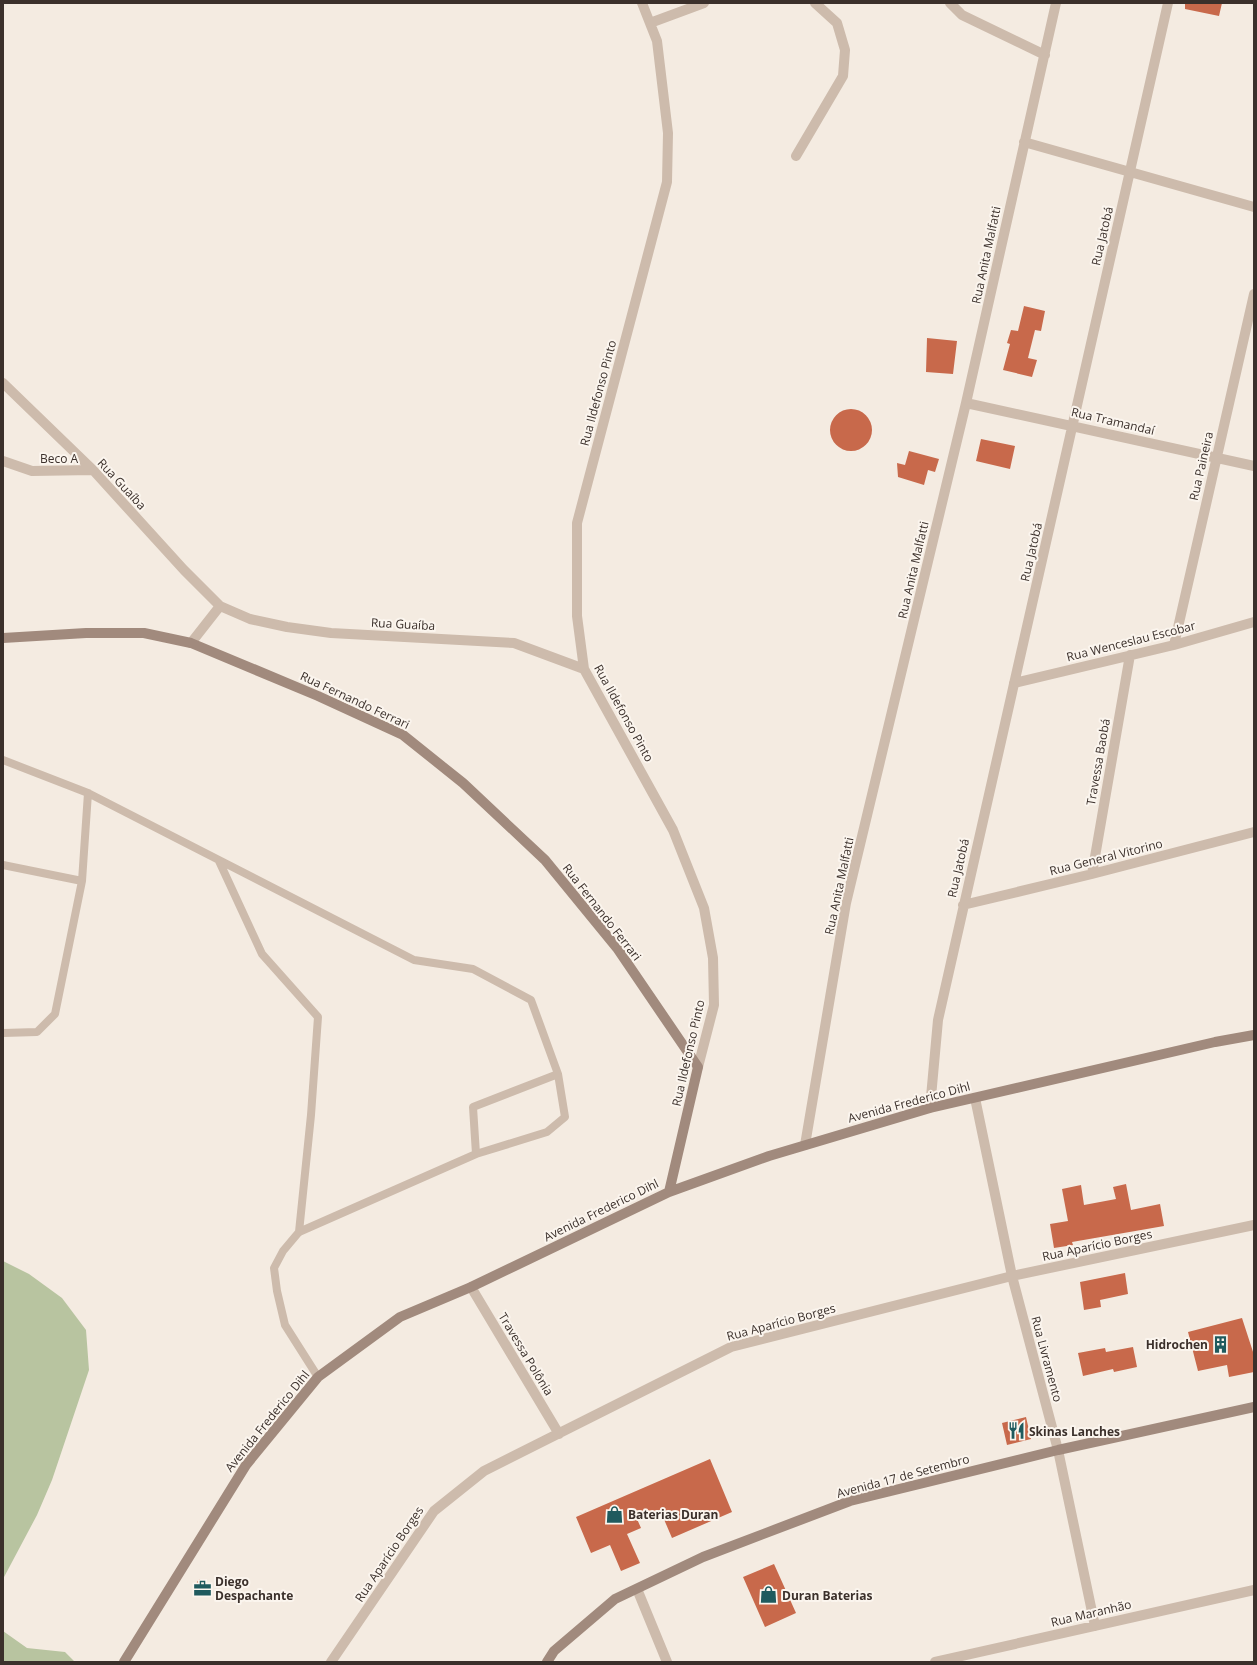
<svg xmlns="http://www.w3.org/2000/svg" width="1257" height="1665" viewBox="0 0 1257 1665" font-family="'Open Sans',sans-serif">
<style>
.green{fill:#b8c4a0}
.building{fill:#c8694b}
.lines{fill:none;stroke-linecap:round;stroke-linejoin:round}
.lane{stroke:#cdbbac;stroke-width:8}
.street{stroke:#cdbbac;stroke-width:10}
.secondary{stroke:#a18a7d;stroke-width:10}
.labels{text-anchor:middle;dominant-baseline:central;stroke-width:4;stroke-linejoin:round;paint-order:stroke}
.street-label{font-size:12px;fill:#3b302b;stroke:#fbf5ee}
.poi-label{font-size:12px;font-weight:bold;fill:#3b302b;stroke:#fbf5ee;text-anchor:start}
</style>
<rect width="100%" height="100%" fill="#f4ebe1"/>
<path class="green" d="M3,1261l26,13 33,24 24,32 3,40 -37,110 -15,35 -34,64z
M3,1631l24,17 38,4 10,10h-72z"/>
<path class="building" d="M1185,3h37l-3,13 -34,-7z
M1024,306l21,5 -4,20 -6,-1 -7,28 9,2 -5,17 -29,-7 7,-26 -3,-1 4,-13 7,1z
M927,338l30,3 -4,33 -27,-2z
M830 430a21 21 0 1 1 42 0a21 21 0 1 1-42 0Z
M981,439l34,7 -5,23 -34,-8z
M909,451l30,8 -4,13 -7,-2 -4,15 -26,-8 -1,-14 8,2z
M1126,1184l5,26 29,-6 4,22 -92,16 1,3 -19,3 -4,-24 18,-3 -6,-32 19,-4 3,20 32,-6 -3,-12z
M1125,1273l3,21 -28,6 1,7 -17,3 -4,-28z
M1242,1318l12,37v17l-25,5 -2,-12 -29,6 -10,-39z
M1133,1347l4,20 -23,5 -1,-3 -30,7 -5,-23 27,-5 1,4z
M1026,1417l5,22 -24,6 -5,-22z
M710,1459l22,53 -60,26 -12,-28 -23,9 4,9 -14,6 13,29 -19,8 -11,-26 -19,8 -15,-36z
M774,1564l22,49 -31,14 -22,-50z
M199,1579l12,9 -7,9 -11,-8z"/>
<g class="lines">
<path class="lane" d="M3,760l85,33 326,167 59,9 58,31 27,74 7,43 -18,15 -71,22 -177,78 -16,19 -9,17 3,23 8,34 33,52
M219,861l43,93 56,63 -7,98 -12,117
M3,865l79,16
M3,1033l34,-1 18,-18 27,-133 6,-88
M476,1154l-3,-47 85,-33"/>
<path class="street" d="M642,3l15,38 11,92 -1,49 -90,341v93l7,53 89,161 31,78 9,50 1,47 -16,62
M950,3l12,12 83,40
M650,23l54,-20
M1024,142l230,65
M796,156l47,-80 2,-26 -8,-27 -22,-20
M3,383l90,87 91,100 36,36 30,13 37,8 44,6 183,10 70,26
M966,403l288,63
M3,461l29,10 61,-1
M191,643l29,-37
M1174,645l80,-351
M1014,683l160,-38 80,-23
M1092,874l38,-219
M963,905l129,-31 162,-42
M975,1098l37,178 46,174 37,176
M930,1108l8,-88 230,-1017
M805,1145l41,-242 120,-500 90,-400
M471,1287l88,147
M637,1589l30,73
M331,1662l103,-151 50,-40 247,-124 281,-71 242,-51
M935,1662l319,-72"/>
<path class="secondary" d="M3,638l83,-5h58l47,10 127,53 85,39 60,48 82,77 72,88 81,119 -29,125
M124,1662l122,-197 72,-88 82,-60 71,-30 198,-95 100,-36 161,-48 285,-66 39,-7
M547,1662l7,-11 61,-52 88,-42 147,-56 208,-51 196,-43"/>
</g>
<defs>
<symbol id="building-bare" viewBox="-9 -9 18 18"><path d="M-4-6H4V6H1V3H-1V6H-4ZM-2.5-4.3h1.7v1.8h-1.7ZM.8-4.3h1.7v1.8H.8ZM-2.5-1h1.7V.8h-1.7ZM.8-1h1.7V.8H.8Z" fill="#1f5a5e" stroke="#fbf5ee" stroke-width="2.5" paint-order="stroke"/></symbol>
<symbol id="restaurant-bare" viewBox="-9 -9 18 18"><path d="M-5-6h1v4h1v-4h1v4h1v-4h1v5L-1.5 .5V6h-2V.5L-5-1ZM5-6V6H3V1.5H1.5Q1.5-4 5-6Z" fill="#1f5a5e" stroke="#fbf5ee" stroke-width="2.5" paint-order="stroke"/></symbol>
<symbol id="shop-bare" viewBox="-9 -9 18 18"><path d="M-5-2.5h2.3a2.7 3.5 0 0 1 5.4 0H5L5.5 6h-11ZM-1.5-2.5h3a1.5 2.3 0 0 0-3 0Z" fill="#1f5a5e" stroke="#fbf5ee" stroke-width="2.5" paint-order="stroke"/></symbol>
<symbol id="office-bare" viewBox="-9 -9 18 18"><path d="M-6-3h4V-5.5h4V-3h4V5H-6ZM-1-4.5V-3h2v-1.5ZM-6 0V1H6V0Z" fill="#1f5a5e" stroke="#fbf5ee" stroke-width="2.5" paint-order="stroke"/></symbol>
</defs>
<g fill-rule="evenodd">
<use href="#building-bare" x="1208" y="1332" width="25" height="25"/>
<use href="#restaurant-bare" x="1004" y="1418" width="25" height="25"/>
<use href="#shop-bare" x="602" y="1502" width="25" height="25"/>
<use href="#office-bare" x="190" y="1576" width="25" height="25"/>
<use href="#shop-bare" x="756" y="1582" width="25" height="25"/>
</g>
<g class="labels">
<g class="street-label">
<text transform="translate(1102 236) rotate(-77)">Rua Jatobá</text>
<text transform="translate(986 255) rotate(-78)">Rua Anita Malfatti</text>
<text transform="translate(598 393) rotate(-75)">Rua Ildefonso Pinto</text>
<text transform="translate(1113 421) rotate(13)">Rua Tramandaí</text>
<text x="59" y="458">Beco A</text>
<text transform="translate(1201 466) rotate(-77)">Rua Paineira</text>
<text transform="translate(122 484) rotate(47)">Rua Guaíba</text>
<text transform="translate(1031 552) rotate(-77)">Rua Jatobá</text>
<text transform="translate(913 570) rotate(-77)">Rua Anita Malfatti</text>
<text transform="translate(403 624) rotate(3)">Rua Guaíba</text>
<text transform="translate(1131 641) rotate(-14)">Rua Wenceslau Escobar</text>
<text transform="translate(355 700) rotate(25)">Rua Fernando Ferrari</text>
<text transform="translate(624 713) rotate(61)">Rua Ildefonso Pinto</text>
<text transform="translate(1098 762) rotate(-80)">Travessa Baobá</text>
<text transform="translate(1106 857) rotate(-14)">Rua General Vitorino</text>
<text transform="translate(958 868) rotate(-77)">Rua Jatobá</text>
<text transform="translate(839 886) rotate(-78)">Rua Anita Malfatti</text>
<text transform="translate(602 912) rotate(52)">Rua Fernando Ferrari</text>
<text transform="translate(688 1053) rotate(-77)">Rua Ildefonso Pinto</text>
<text transform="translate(909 1102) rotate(-15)">Avenida Frederico Dihl</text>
<text transform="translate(601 1210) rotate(-26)">Avenida Frederico Dihl</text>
<text transform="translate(1097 1245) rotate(-12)">Rua Aparício Borges</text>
<text transform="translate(781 1322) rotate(-15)">Rua Aparício Borges</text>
<text transform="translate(526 1354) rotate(59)">Travessa Polônia</text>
<text transform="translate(1047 1359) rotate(75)">Rua Livramento</text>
<text transform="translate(267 1421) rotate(-51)">Avenida Frederico Dihl</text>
<text transform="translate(903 1476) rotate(-15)">Avenida 17 de Setembro</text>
<text transform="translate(389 1554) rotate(-56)">Rua Aparício Borges</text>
<text transform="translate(1091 1613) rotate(-13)">Rua Maranhão</text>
</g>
<g class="poi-label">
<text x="1208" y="1344" text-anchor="end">Hidrochen</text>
<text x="1029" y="1431">Skinas Lanches</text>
<text x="628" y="1514">Baterias Duran</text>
<text x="215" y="1581">Diego<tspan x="215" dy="14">Despachante</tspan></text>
<text x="782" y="1595">Duran Baterias</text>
</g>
</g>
<rect width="1257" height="1665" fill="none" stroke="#3b302b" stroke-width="8"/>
</svg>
